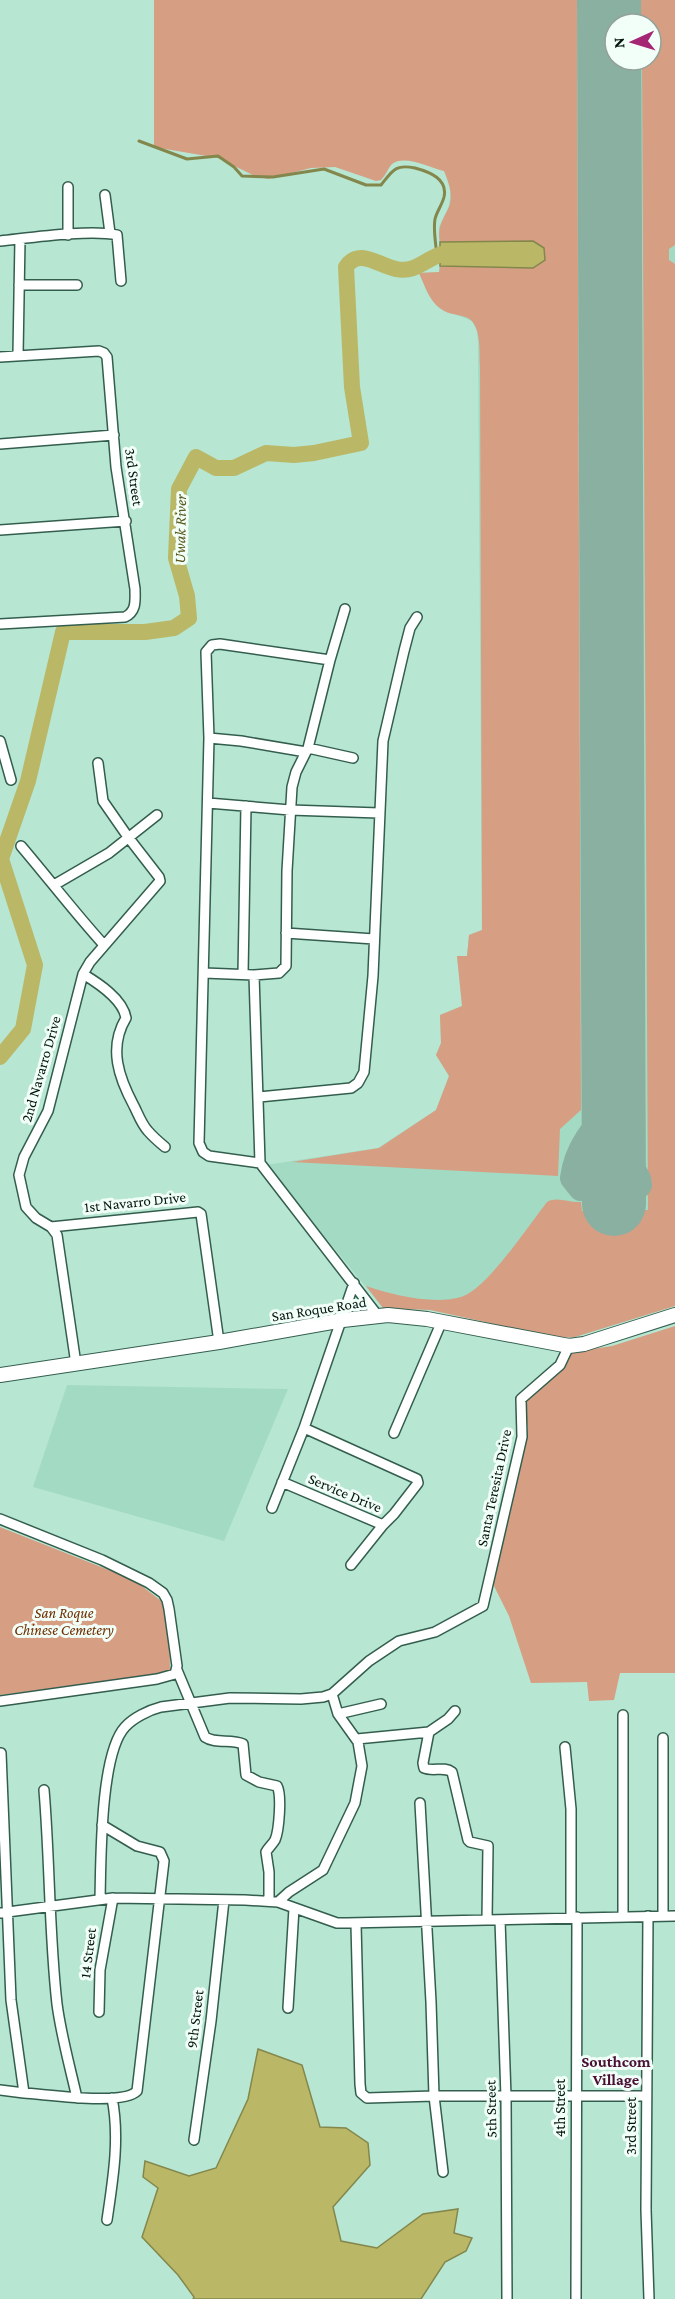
<svg xmlns="http://www.w3.org/2000/svg" width="675" height="2299" viewBox="0 0 675 2299" font-family="'Crimson Pro',serif">
<style>
.built{fill:#a3dac3;fill-rule:evenodd}
.green{fill:#d69f83}
.water{fill:#bab867;stroke:#83874c;stroke-width:1.5}
.lines{fill:none;stroke-linecap:round;stroke-linejoin:round}
.stream{stroke:#83874c;stroke-width:3}
.river{stroke:#bab867;stroke-width:16}
.taxiway{stroke:#89b0a0;stroke-width:26}
.runway{stroke:#89b0a0;stroke-width:64}
.street-casing{stroke:#335e4e;stroke-width:12}
.secondary-casing{stroke:#335e4e;stroke-width:16}
.street{stroke:#fff;stroke-width:9}
.secondary{stroke:#fff;stroke-width:14}
.labels{text-anchor:middle;dominant-baseline:central;stroke-width:6;stroke-linejoin:round;paint-order:stroke}
.street-label{font-size:15px;fill:#03140d;stroke:#f1fff8}
.park-label{font-size:15px;font-style:italic;fill:#702d00;stroke:#f1fff8}
.water-label{font-size:16px;font-style:italic;fill:#59571b;stroke:#f1fff8}
.neighbourhood-label{font-size:16px;font-weight:bold;fill:#4b0e34;stroke:#f1fff8}
</style>
<rect width="100%" height="100%" fill="#b7e6d2"/>
<path class="built" d="M154,0h521v1306l-100,31 -145,-27 -47,-2 -117,-143 112,-17 58,-38 13,-34 -13,-21 5,-12 -1,-28 22,-9 -5,-50h10l2,-21 13,-5 -4,-588 -1,-11 -5,-10 -33,-13 -10,-13 -10,-22 20,-1v-45l10,-21 2,-19 -7,-16 31,-3 -321,-73zM615,24h36v36h-36z
M67,1385l221,4 -64,152 -191,-54z"/>
<path class="green" d="M154,0h423l4,1110 -21,19 -2,47 -266,-14 87,-14 57,-38 13,-34 -13,-21 5,-12 -1,-28 22,-9 -5,-50h10l2,-21 13,-5 -2,-563c-1,-14 2,-41 -12,-49 -9,-4 -19,-3 -27,-9 -12,-8 -16,-23 -22,-36l20,-1 1,-6 93,2v-27l-93,1c-3,-14 2,-21 8,-33 6,-12 1,-26 -4,-38 -13,-3 -40,-17 -52,-7 -4,4 -6,11 -11,16l-5,1 -41,-14 -24,1 -43,11 -13,-3 -37,-18 -64,-11z
M641,0h34v245l-6,4v11l6,4v1042l-100,31 -17,1 -128,-28 -47,-2 -17,-22c26,9 68,19 95,11 26,-8 68,-72 86,-95 10,-6 22,1 34,0l1,9 66,-1 -6,-1150h9v-36h-10z
M675,1326v347h-55l-6,27 -25,1 -2,-19 -56,1 -22,-67 -17,-34 36,-154 -4,-22 3,-8 35,-30 10,-16 40,-6z
M0,1527l134,53 26,20 9,15 1,55 -24,6 -146,19z"/>
<path class="water" d="M533,241l11,7 1,12 -12,8 -93,-2v-24z
M258,2049l44,16 18,62 26,1 22,15 2,22 -37,42 8,34 36,7 46,-34 35,-5 -4,24 18,5 -6,13 -21,11 -24,37h-228l1,-2 -16,-22 -36,-38 16,-49 -15,-11 2,-16 44,15 27,-8 32,-69z"/>
<g class="lines">
<path class="stream" d="M139,141l48,18 31,-3 16,11 8,9 31,1 51,-8 42,16h15c12,-15 14,-21 34,-17 15,4 33,11 29,29 -2,8 -7,14 -9,22 -2,12 1,25 2,37"/>
<path class="river" d="M0,1057l23,-28 12,-64 -34,-106 27,-78 35,-149h82l29,-4 15,-10 -2,-22 -11,-38 3,-69 17,-32 20,11h18l32,-15 28,2 20,-2 47,-10 -9,-56 -6,-120c13,-20 33,-1 50,2 19,4 27,-8 43,-14 6,-3 16,-1 23,-1"/>
<path class="taxiway" d="M613,1108c-19,21 -36,40 -40,70l8,10 16,-4 16,-35
M601,1174c7,14 25,22 38,11l-1,-6 -25,-45"/>
<path class="runway" d="M609,0l5,1204"/>
<defs>
<path id="street" d="M68,187v48
M105,195l5,38
M0,241c29,-3 90,-12 117,-6l4,46
M19,285h58
M18,355l2,-116
M0,357l99,-6 5,2 3,4 9,110 19,122c0,11 2,22 -10,28l-125,7
M0,444l114,-9
M0,530l126,-9
M330,660l15,-51
M209,738l32,3 65,11
M0,741l11,39
M308,748l45,10
M208,803l82,7 89,3
M21,846c28,33 54,67 83,99
M54,885l55,-32 48,-38
M286,933l88,6
M204,973l50,2 25,-2 7,-7 1,-95 5,-84 4,-15 12,-24 22,-88 -110,-16 -8,1 -6,7 3,86 -10,405 4,9 6,4 51,7
M83,974c15,9 40,25 43,44 -18,30 -7,60 8,88 4,8 8,19 14,25 5,6 11,11 17,16
M243,974l3,-168
M254,975l6,188 118,153
M259,1097l92,-9 7,-5 6,-11 9,-96 10,-235 21,-90 6,-23 7,-11
M51,1227l147,-15 3,2 18,128
M76,1364l-19,-129 -6,-8 -15,-9 -10,-11 -7,-32 5,-18 24,-46 35,-137 7,-12 70,-81 -1,-4 -31,-40 -25,-36 -5,-38
M304,1428l113,51 1,4 -24,31 -11,11
M394,1433l48,-112
M282,1482l101,43 -32,40
M272,1508l32,-80 50,-145
M0,1519l102,41 47,23 14,10 4,7 2,9 8,57 -2,8 -18,5 -157,22
M177,1670l28,67c10,7 26,2 38,7l3,31 13,7 18,4c5,9 2,45 -2,54 -3,5 -7,8 -9,12l3,20v29
M455,1711l-7,8 -19,13 -6,31 1,5c9,4 20,-2 28,4l16,68 2,2 18,4 -1,74
M338,1714l43,-10
M357,1739l72,-7
M565,1747l6,62v109
M1,1753l10,247 13,93c21,1 99,13 113,-2l27,-230 -4,-9 -23,-6 -35,-21
M44,1790c6,71 5,143 13,214 4,31 13,63 20,94
M420,1803l11,199 3,94 9,76
M100,1899c1,-38 0,-145 25,-172 8,-9 24,-17 36,-20l69,-9 71,1 22,-2 9,-3 37,-33 30,-20 36,-9 48,-26 39,-169 -1,-38 39,-34 9,-19
M278,1902l11,-10 34,-22 32,-67 7,-37 -4,-24 -20,-28 -6,-20
M0,1913l113,-15 132,2 33,2 59,21h10l328,-7
M623,1916v-201
M648,1916l-2,294 3,89
M663,1916v-178
M500,1920l6,177 1,202
M356,1924l4,160 1,9 6,5 67,-2h212
M288,2008l6,-100
M99,2012l1,-42 13,-72
M0,2090l24,3
M194,2140l17,-119 13,-121
M107,2220c6,-41 13,-82 5,-122
M576,2299l1,-382"/>
<path id="secondary" d="M0,1375l219,-33 124,-22 45,-5 39,4 142,27 15,-2 91,-29"/>
</defs>
<use href="#street" class="street-casing"/>
<use href="#secondary" class="secondary-casing"/>
<use href="#street" class="street"/>
<use href="#secondary" class="secondary"/>
</g>
<g class="labels">
<g class="street-label">
<text transform="translate(134 477) rotate(82)">3rd Street</text>
<text transform="translate(41 1069) rotate(-74)">2nd Navarro Drive</text>
<text transform="translate(135 1202) rotate(-6)">1st Navarro Drive</text>
<text transform="translate(319 1309) rotate(-9)">San Roque Road</text>
<text transform="translate(494 1488) rotate(-78)">Santa Teresita Drive</text>
<text transform="translate(345 1493) rotate(23)">Service Drive</text>
<text transform="translate(88 1953) rotate(-83)">14 Street</text>
<text transform="translate(195 2019) rotate(-83)">9th Street</text>
<text transform="translate(560 2108) rotate(-90)">4th Street</text>
<text transform="translate(491 2109) rotate(-91)">5th Street</text>
<text transform="translate(631 2126) rotate(-90)">3rd Street</text>
</g>
<g class="park-label">
<text x="64" y="1613">San Roque<tspan x="64" dy="17">Chinese Cemetery</tspan></text>
</g>
<g class="water-label">
<text transform="translate(180 529) rotate(-89)">Uwak River</text>
</g>
<g class="neighbourhood-label">
<text x="616" y="2061">Southcom<tspan x="616" dy="18">Village</tspan></text>
</g>
</g>
<g transform="translate(633 42) rotate(266)"><circle r="28" fill="#f1fff8" stroke="#92a19a" stroke-width="1.5"/>
<path d="M0-4.5L10 22L0 15L-10 22Z" fill="#a62676"/>
<text y="-9" font-size="16" font-weight="bold" text-anchor="middle" fill="#03140d">N</text>
</g>
</svg>
